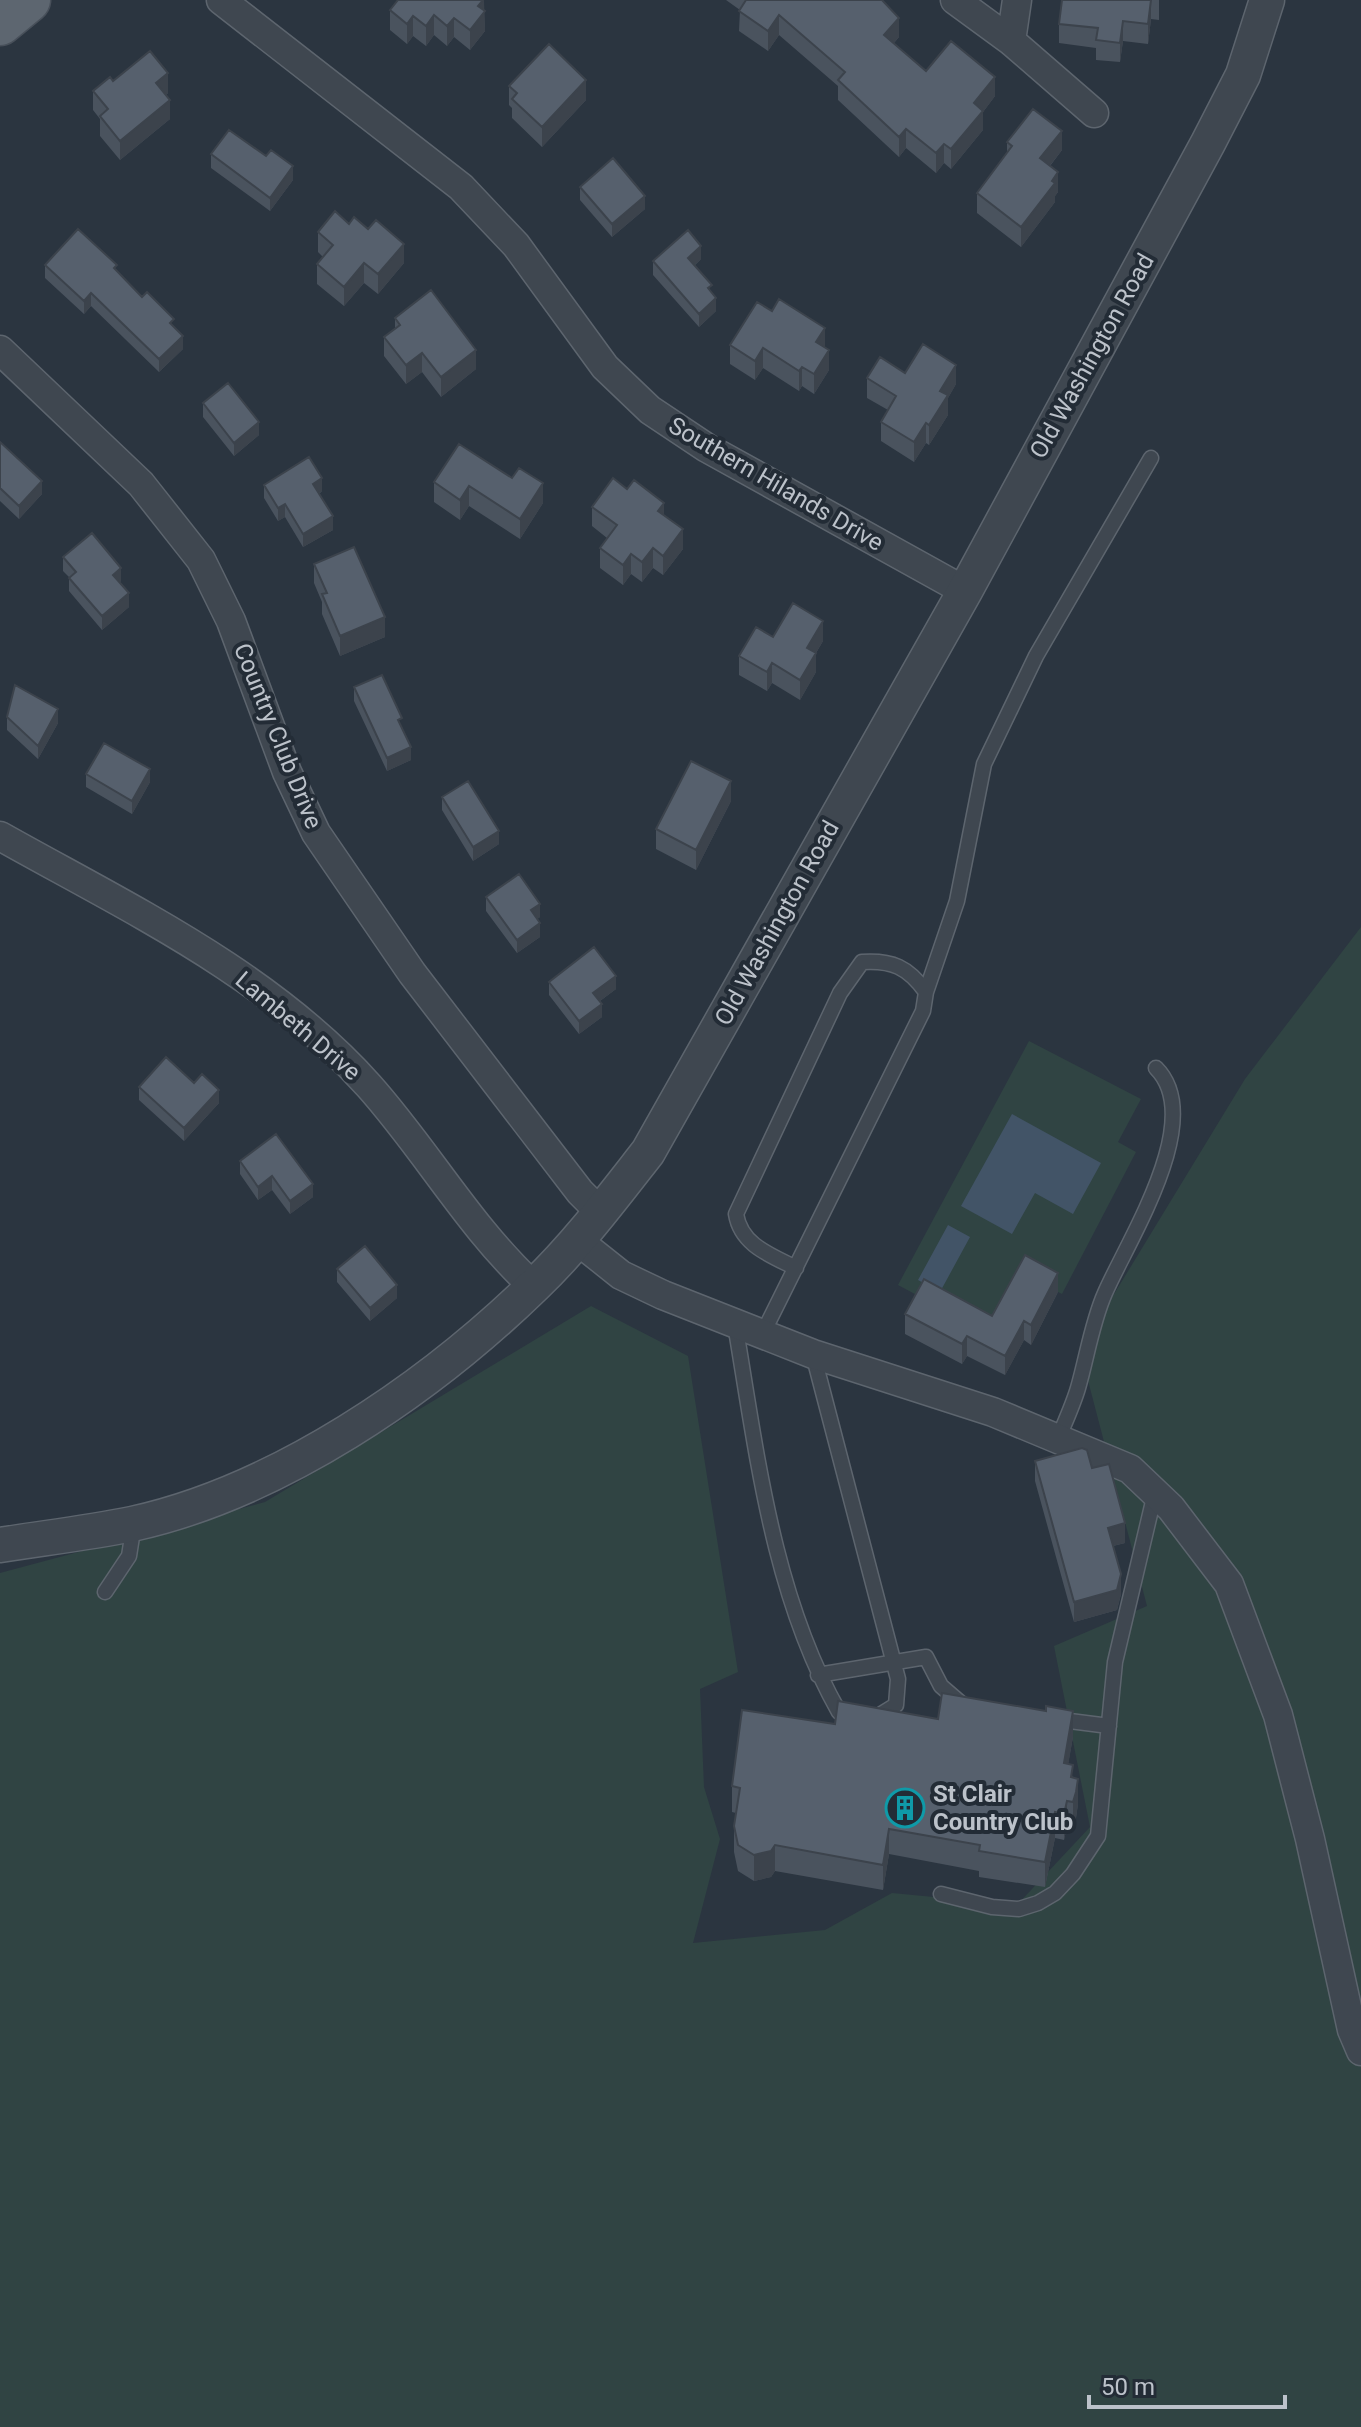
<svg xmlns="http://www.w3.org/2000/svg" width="1361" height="2427" viewBox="0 0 1361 2427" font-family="Roboto,sans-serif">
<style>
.green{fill:#304443}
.water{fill:#425467}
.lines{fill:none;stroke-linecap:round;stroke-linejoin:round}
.service-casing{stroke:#5d656e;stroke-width:17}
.minor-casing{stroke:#5d656e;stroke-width:31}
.tertiary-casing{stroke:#5d656e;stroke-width:37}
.primary-casing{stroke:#48505a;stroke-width:47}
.service{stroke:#3f4750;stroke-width:14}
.minor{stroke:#3f4750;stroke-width:28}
.tertiary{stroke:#3f4750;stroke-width:34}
.primary{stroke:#5d6670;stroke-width:44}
.wall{fill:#4a535e}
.shaded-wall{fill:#3c434c}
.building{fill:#56606d;stroke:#3c434c;stroke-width:2}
.labels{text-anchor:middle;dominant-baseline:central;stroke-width:8;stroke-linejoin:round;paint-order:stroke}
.street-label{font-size:24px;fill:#bcc2ca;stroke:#232c36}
.poi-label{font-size:24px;font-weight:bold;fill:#bcc2ca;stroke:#232c36;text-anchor:start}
</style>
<rect width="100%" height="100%" fill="#2b3540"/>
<path class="green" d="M1361,927v1500h-1361v-854l265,-71 326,-196 97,50 50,316 -38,17 4,98 16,52 -27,104 132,-13 67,-37 125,12 73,-78 -36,-181 93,-40 -67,-256 165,-271z
M1029,1041l112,58 -23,43 18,10 -74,142 -37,-19 -27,51 -18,3 -82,-44z"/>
<path class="water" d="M1012,1114l89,49 -28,51 -38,-21 -23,41 -51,-28z
M948,1225l22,12 -30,55 -22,-12z"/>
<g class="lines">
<defs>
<path id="service" d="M926,992l31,-91 27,-137 52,-108 115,-198
M735,1324c22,131 38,272 104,388l11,2
M763,1333l160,-322 3,-19c-18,-25 -34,-32 -64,-30l-22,31 -104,221c5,31 34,41 60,54
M813,1354l85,325 -2,26 -21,13
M1058,1439c7,-17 15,-34 20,-51 9,-31 14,-66 27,-95 23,-53 102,-174 51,-225
M105,1592l24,-36 5,-32
M818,1675l108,-18 15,29 22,19
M1054,1719l55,7
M941,1894l51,13 27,2 19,-6 17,-10 18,-19 25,-38 17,-174 40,-169"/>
<path id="minor" d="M221,0l240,187 55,58 89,122 45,43 57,38 258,143
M955,0l56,41 83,72
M1011,41l6,-41
M0,350l141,134 60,76 30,61 56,151 29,61 96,140 168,219 21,21
M0,836c128,72 269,138 369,250 58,65 100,141 165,201
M577,1240l44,35 42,20 150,59 180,58 137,57 41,39 58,76 49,131 32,124 42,191 9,21"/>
<path id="tertiary" d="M0,1545c44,-7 88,-12 132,-21 146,-32 296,-135 402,-238 42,-40 78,-88 114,-134l317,-561 243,-448 35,-68 24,-75"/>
<path id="primary" d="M0,23l28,-23"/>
</defs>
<use href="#service" class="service-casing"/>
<use href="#minor" class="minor-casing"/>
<use href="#tertiary" class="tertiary-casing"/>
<use href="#primary" class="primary-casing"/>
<use href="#service" class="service"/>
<use href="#minor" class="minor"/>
<use href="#tertiary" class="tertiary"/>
<use href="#primary" class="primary"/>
</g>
<path class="wall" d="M726,0h156l17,37 -5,6 32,28 69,25 -12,16v18l-32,39 -7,-6 -8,10 -30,-25 -7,9 -61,-57v-14l-59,-51 -11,16 -29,-20 1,-21z
M1062,0h97v20l-8,-1 -3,25 -25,-3 -3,21 -24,-2v-12l-37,-5v-19z
M390,10h94l1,21 -15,19 -16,-13 -7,9 -13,-11 -8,11 -13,-10 -6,8 -17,-14z
M509,86l77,14 -44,47 -30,-29v-10l-3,-3z
M93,91l75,2 -2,2 4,24 -50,41 -20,-24v-17l-7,-9z
M1007,142l55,8 -12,16 8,26 -3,4v6l-34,45 -44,-34v-20l30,-40z
M211,154l82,26 -23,31 -59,-43z
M580,187l65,22 -33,28 -32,-37z
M349,224l55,39 -26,31 -14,-11 -20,23 -27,-22v-20l6,-7 -5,-5v-20z
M701,259l-6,6 17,28 4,18 -17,16 -46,-52v-14z
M45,265l72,6 25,26 32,30 9,22 -24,23 -68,-66 -7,8 -39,-36z
M395,318l81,51 -35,28 -19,-25 -16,12 -22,-28v-19l11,-9z
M730,345l95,2 4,23 -15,24 -12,-8 -3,5 -36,-23 -8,12 -25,-16z
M905,373l51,11 -8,14v17l-19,30 -3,-2 -12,19 -33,-21v-19l7,-12 -21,-12v-20z
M203,403l56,32 -25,21 -31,-39z
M0,442l42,52 -23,25 -19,-18z
M512,478l31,25 -23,36 -51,-33 -9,14 -26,-18v-20z
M264,485l58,6 -3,3 14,36 -30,17 -18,-30 -7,4 -14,-23z
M592,507l72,9 19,33 -20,26 -10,-7 -11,14 -11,-8 -8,11 -23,-17v-20l7,-10 -15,-12z
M63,557l58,24 -2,2 10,24 -27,23 -33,-39v-14l-6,-6z
M314,564l71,73 -45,19 -18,-42v-12l-8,-19z
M773,637l50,4 -7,12v19l-16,28 -28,-17 -5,8 -28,-16v-19z
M354,687l48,40 9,33 -24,11 -33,-70z
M7,717l51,6 -20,36 -31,-29z
M86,774l64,8 -18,32 -46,-27z
M442,797l57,47 -26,17 -31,-51z
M731,801l-35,69 -40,-21v-20z
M486,897l54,20 -3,2 3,18 -23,16 -31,-42z
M549,982l67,7 -16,12 2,16 -23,17 -30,-39z
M139,1087l80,16 -35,38 -45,-41z
M240,1161l73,36 -23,17 -18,-24 -14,10 -18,-26z
M337,1269l60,29 -27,23 -33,-39z
M1058,1292l-27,53 -7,-5 -19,35 -38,-19 -5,8 -57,-30v-20l87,2z
M1035,1461l57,7 33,75 -12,3 8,48 -4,16 -43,12 -39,-141z
M938,1719l135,18 -5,27 5,14 5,26 -2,14 -3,10 -6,-2 -3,14 -9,-2 -10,49 -66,-10v-6l-90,-17 -6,36 -108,-19 -4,6 -17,4 -16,-10 -4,-19v-26l2,-13 -4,-1v-26l103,-62z"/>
<path class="shaded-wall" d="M484,0l1,31 -15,19v-20l8,-24z
M1151,0v19l-3,25v-20z
M434,15v20l-8,11v-20z
M779,15v20l-11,16v-20z
M413,16v20l-6,8v-20z
M454,18v19l-7,9v-20z
M899,18v19l-15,17v-19z
M1123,21v20l-3,21v-19z
M168,73v20l-12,10v-20z
M995,77v19l-12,16v18l-32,39v-20l23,-46z
M586,80v20l-44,47v-20z
M170,100v19l-50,41v-19z
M906,129v19l-7,9v-20z
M1062,131v19l-22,28v-20z
M944,144v19l-8,10v-20z
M293,166v14l-23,31v-13z
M1058,172v20l-3,4v6l-34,45v-20z
M645,196v13l-33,28v-13z
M404,244v19l-26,31v-20z
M701,246v13l-13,12v-13z
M364,263v20l-20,23v-19z
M91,293v13l-7,8v-13z
M716,298v13l-17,16v-13z
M825,328v20l-9,-6z
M183,336v13l-24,23v-13z
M763,348v20l-8,12v-19z
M476,350v19l-35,28v-20z
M829,350v20l-15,24v-20z
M422,353v19l-16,12v-19z
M956,365v19l-8,14v17l-19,30v-20l11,-34z
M802,367v19l-3,5v-20z
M259,422v13l-25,21v-13z
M926,423v20l-12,19v-20z
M322,478v13l-9,6v-13z
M42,481v13l-23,25v-13z
M543,483v20l-23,36v-20z
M469,486v20l-9,14v-20z
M664,503v19l-6,-11z
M285,504v13l-7,4v-13z
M333,516v14l-30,17v-13z
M683,529v20l-20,26v-19z
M653,548v20l-11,14v-20z
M631,554v20l-8,11v-20z
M121,568v13l-8,7v-13z
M129,593v14l-27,23v-14z
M385,617v20l-45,19v-20z
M823,621v20l-16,27v-20z
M816,653v19l-16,28v-20z
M772,663v20l-5,8v-19z
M58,709v14l-20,36v-13z
M411,747v13l-24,11v-13z
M150,769v13l-18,32v-13z
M731,781v20l-35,69v-20z
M499,831v13l-26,17v-14z
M540,904v13l-9,7v-14z
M540,923v14l-23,16v-13z
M616,976v13l-23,17v-13z
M602,1004v13l-23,17v-13z
M219,1090v13l-35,38v-13z
M272,1176v14l-14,10v-13z
M313,1184v13l-23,17v-13z
M1058,1273v19l-27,53v-20z
M397,1285v13l-27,23v-13z
M1024,1321v19l-19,35v-19z
M967,1336v20l-5,8v-20z
M1125,1523v20l-17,4v-19z
M1121,1574v20l-4,16 -43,12v-20z
M1073,1711v26l-9,52v-26z
M1078,1779v25l-2,14 -3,10v-26z
M1067,1801v25l-3,14v-26z
M1055,1812v26l-10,49v-25z
M889,1829v25l-6,36v-25z
M775,1845v26l-4,6 -17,4v-26z"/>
<path class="building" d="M398,0h85l-5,6 7,5 -15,19 -16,-12 -7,8 -13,-11 -8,11 -13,-10 -6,8 -17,-14z
M746,0h136l17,18 -15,17 42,36 25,-30 44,36 -21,26 9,8 -32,38 -7,-5 -8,9 -30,-24 -7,8 -61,-57 7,-8 -66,-57 -11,16 -29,-20z
M1062,0h89l-3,24 -25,-3 -3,22 -24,-3 2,-12 -39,-4z
M549,44l37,36 -44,47 -30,-28 5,-6 -8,-7z
M150,51l18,22 -12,10 14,17 -50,41 -20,-25 8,-7 -15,-18 17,-14 3,4z
M1033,109l29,22 -22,27 18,14 -6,9 3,2 -34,44 -44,-34 35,-47 -5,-4z
M229,130l37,26 5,-6 22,16 -23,32 -59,-44z
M613,158l32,38 -33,28 -32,-37z
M335,211l14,13 5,-7 14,12 8,-9 28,24 -26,30 -14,-11 -20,24 -27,-23 16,-19 -15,-13z
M78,229l39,36 -3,3 28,29 5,-5 27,27 -4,4 13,13 -24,23 -68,-66 -7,8 -39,-36z
M688,230l13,16 -13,12 24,27 -4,3 8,10 -17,16 -46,-53z
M431,290l45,60 -35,27 -19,-24 -16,12 -22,-28 16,-12 -5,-7z
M779,299l46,29 -9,14 13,8 -15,24 -12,-7 -3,4 -36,-23 -8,13 -25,-16 27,-43 15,9z
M923,344l33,21 -16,26 8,4 -19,30 -3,-2 -12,19 -33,-20 15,-26 -29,-18 13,-21 25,16z
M228,383l31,39 -25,21 -31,-40z
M0,442l42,39 -23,25 -19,-18z
M459,444l53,34 7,-10 24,15 -23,36 -51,-33 -9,14 -26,-18z
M309,457l13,21 -9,6 20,32 -30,18 -18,-30 -7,4 -14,-23z
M613,478l14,11 7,-9 30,23 -6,8 25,18 -20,27 -10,-8 -11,14 -11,-8 -8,11 -23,-17 17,-23 -25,-18z
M92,533l29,35 -8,7 16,18 -27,23 -33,-38 7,-6 -13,-15z
M354,547l31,70 -45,19 -18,-42 5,-1 -13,-29z
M793,603l30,18 -16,27 9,5 -16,27 -28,-17 -5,9 -28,-16 17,-29 17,10z
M382,675l20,43 -4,2 13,27 -24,11 -33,-71z
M15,685l43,24 -20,37 -31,-29z
M104,743l46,26 -18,32 -46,-27z
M691,761l40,20 -35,69 -40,-21z
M468,781l31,50 -26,16 -31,-50z
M519,874l21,30 -9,6 9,13 -23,17 -31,-43z
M594,947l22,29 -23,17 9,11 -23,17 -30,-39z
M166,1057l28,26 8,-9 17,16 -35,38 -45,-41z
M276,1134l37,50 -23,17 -18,-25 -14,11 -18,-26z
M365,1246l32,39 -27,23 -33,-39z
M1025,1255l33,18 -27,52 -7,-4 -19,35 -38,-20 -5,8 -57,-30 19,-35 68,37z
M1082,1448l5,2 5,18 17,-4 16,59 -17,5 13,46 -4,16 -43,12 -39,-141z
M942,1693l104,18v-5l27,5 -9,52 9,2 -2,12 7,2 -2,13 -3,10 -6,-1 -3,13 -9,-2 -10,50 -66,-11 1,-6 -91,-16 -6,36 -108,-20 -4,6 -17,4 -16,-10 -4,-19 6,-38 -8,-2 10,-76 93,14 3,-23 100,18z"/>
<defs>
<symbol id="building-ring" viewBox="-11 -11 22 22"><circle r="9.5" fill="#232c36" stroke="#0f9aa8" stroke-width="1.5"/><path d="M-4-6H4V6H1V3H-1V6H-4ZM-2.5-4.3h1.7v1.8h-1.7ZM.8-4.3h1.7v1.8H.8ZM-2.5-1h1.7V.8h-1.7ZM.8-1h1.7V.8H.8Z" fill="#0f9aa8"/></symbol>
</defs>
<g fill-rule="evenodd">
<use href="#building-ring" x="883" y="1786" width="44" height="44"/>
</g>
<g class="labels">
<g class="street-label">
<text transform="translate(1092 356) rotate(-61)">Old Washington Road</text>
<text transform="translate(776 484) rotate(30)">Southern Hilands Drive</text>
<text transform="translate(278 736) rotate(68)">Country Club Drive</text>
<text transform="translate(777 923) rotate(-61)">Old Washington Road</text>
<text transform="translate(298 1026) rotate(40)">Lambeth Drive</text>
</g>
<g class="poi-label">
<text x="933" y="1794">St Clair<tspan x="933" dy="28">Country Club</tspan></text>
</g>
</g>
<path d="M1089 2395v12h196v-12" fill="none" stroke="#bcc2ca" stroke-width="4"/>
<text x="1101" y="2395" font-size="24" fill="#bcc2ca" stroke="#232c36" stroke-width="6" paint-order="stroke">50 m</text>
</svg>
